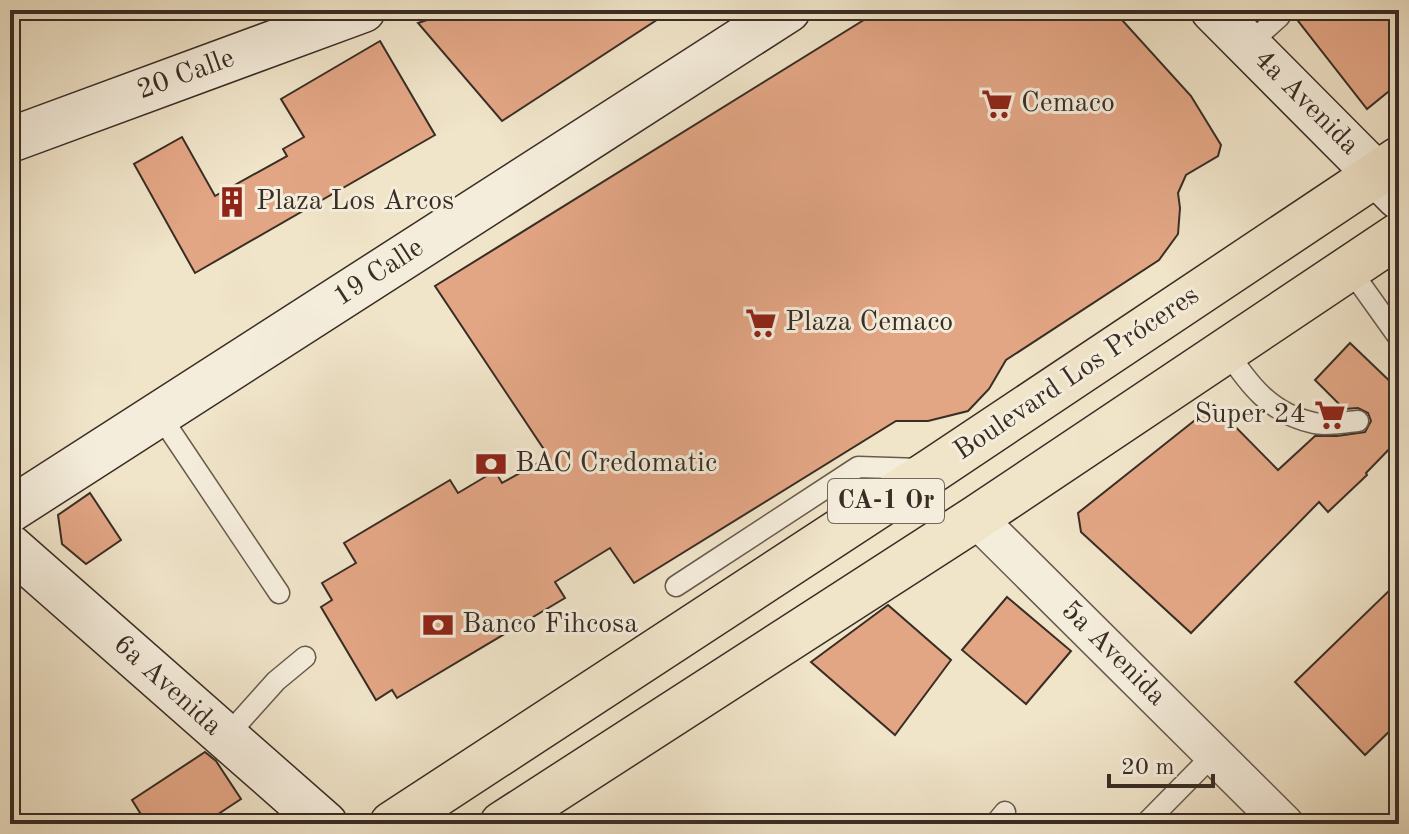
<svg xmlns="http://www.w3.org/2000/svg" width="1409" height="834" viewBox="0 0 1409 834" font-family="'Old Standard TT',serif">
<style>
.building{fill:#e3a685;stroke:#392d25;stroke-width:2}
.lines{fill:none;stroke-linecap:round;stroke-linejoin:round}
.lane-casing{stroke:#675b4e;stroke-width:23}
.street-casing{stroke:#675b4e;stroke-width:41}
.secondary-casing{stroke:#392d25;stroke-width:47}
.highway-casing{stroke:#392d25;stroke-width:47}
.lane{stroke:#f5eddc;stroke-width:20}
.street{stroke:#f5eddc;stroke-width:38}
.secondary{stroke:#f5eddc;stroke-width:44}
.highway{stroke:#f0e4c9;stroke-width:44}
.labels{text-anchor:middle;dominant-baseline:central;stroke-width:6;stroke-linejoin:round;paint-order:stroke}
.shield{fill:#f5eddc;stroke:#71675c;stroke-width:2}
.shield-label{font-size:26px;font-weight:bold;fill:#392d25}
.street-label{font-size:28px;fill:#392d25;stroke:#f5eddc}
.poi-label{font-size:28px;fill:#392d25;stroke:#f5eddc;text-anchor:start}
</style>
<rect width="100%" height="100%" fill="#f0e4c9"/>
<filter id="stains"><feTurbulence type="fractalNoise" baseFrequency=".0025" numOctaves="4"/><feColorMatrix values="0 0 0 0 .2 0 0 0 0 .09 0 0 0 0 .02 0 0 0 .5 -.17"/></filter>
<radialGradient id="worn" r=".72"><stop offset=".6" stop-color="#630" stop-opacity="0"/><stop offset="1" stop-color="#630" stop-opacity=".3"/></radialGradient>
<path class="building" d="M457,10h215l-170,111 -84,-98z
M880,10h233l78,86 30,49 -3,11 -32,19 -8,18 2,15 -2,26 -19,26 -153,100 -17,29 -21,22 -40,10h-32l-262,162 -24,-35 -55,34 10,16 -168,100 -5,-8 -16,10 -55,-93 11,-7 -10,-17 34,-20 -12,-20 106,-63 8,13 37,-22 7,12 47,-26 -114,-171z
M1297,10h102v73l-32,26 -72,-92z
M380,41l55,94 -240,138 -61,-109 48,-27 33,59 72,-40 -4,-7 21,-12 -23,-38z
M1350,343l49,47v49l-33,34 1,2 -39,37 -9,-10 -128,131 -110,-101 -3,-19 136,-108 64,65 37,-34h22l28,-4 6,-11 -3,-8 -10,-5 -14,1 -29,-29z
M90,493l31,47 -35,24 -24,-20 -4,-29z
M1399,581v141l-34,33 -70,-73z
M1007,597l64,54 -45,53 -64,-54z
M888,605l63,55 -56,75 -84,-73z
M205,752l11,9 25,38 -38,25h-56l-15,-24z"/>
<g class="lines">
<defs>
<path id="lane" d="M1248,45l31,-28 5,-7
M1349,268l50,70
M1226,350c23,35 45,64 88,73 13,3 31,-1 44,-2
M159,414l120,179
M676,586l182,-119 63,2
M225,738l51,-57 29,-24
M995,824l10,-12
M1145,824l69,-70"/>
<path id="street" d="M976,518l308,306"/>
<path id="secondary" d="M1213,10l186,187
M10,140l353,-130
M10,510l778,-500
M10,547l315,277"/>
<path id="highway" d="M392,824l541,-354 466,-311
M502,824l474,-306 423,-283"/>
</defs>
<use href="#lane" class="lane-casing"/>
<use href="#street" class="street-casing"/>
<use href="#secondary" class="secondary-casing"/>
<use href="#highway" class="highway-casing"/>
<use href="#lane" class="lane"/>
<use href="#street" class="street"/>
<use href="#secondary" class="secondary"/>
<use href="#highway" class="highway"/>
</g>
<defs>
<symbol id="supermarket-bare" viewBox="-9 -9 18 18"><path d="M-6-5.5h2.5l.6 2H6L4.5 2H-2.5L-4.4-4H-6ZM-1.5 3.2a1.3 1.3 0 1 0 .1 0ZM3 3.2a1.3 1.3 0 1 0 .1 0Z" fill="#8f2418" stroke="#f5eddc" stroke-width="2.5" paint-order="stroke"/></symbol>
<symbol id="building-bare" viewBox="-9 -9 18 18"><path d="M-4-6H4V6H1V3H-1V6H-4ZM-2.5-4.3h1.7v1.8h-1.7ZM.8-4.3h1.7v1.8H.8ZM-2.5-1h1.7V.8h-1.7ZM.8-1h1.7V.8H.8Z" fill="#8f2418" stroke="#f5eddc" stroke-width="2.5" paint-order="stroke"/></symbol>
<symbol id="bank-bare" viewBox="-9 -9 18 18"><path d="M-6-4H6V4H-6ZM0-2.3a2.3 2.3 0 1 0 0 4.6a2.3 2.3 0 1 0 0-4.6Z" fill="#8f2418" stroke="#f5eddc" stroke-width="2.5" paint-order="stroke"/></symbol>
</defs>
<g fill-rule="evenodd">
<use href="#supermarket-bare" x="975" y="82" width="44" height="44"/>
<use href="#building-bare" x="210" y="180" width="44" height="44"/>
<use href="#supermarket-bare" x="739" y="301" width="44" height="44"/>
<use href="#supermarket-bare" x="1308" y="393" width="44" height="44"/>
<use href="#bank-bare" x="469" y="442" width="44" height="44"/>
<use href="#bank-bare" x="416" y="603" width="44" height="44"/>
</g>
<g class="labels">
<rect class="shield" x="828" y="479" width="116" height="44" rx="6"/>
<g class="shield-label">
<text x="886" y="501">CA-1 Or</text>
</g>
<g class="street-label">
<text transform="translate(186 75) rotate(-20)">20 Calle</text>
<text transform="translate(1306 103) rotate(45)">4a Avenida</text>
<text transform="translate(379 273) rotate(-33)">19 Calle</text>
<text transform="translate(1077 374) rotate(-34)">Boulevard Los Próceres</text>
<text transform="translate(1113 654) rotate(45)">5a Avenida</text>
<text transform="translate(167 686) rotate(42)">6a Avenida</text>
</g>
<g class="poi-label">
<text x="1021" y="104">Cemaco</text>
<text x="256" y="202">Plaza Los Arcos</text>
<text x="785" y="323">Plaza Cemaco</text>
<text x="1306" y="415" text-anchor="end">Super 24</text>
<text x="515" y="464">BAC Credomatic</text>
<text x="462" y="625">Banco Fihcosa</text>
</g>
</g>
<rect width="1409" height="834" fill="none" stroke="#f0e4c9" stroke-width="40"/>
<rect x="12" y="12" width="1385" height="810" fill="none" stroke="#392d25" stroke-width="4"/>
<rect x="20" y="20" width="1369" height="794" fill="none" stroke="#392d25" stroke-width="2"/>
<path d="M1109 774v12h104v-12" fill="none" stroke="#392d25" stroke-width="4"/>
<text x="1121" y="774" font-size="24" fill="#392d25" stroke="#f5eddc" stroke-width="6" paint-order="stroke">20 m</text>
<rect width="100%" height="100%" filter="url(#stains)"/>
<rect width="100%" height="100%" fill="url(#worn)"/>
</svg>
